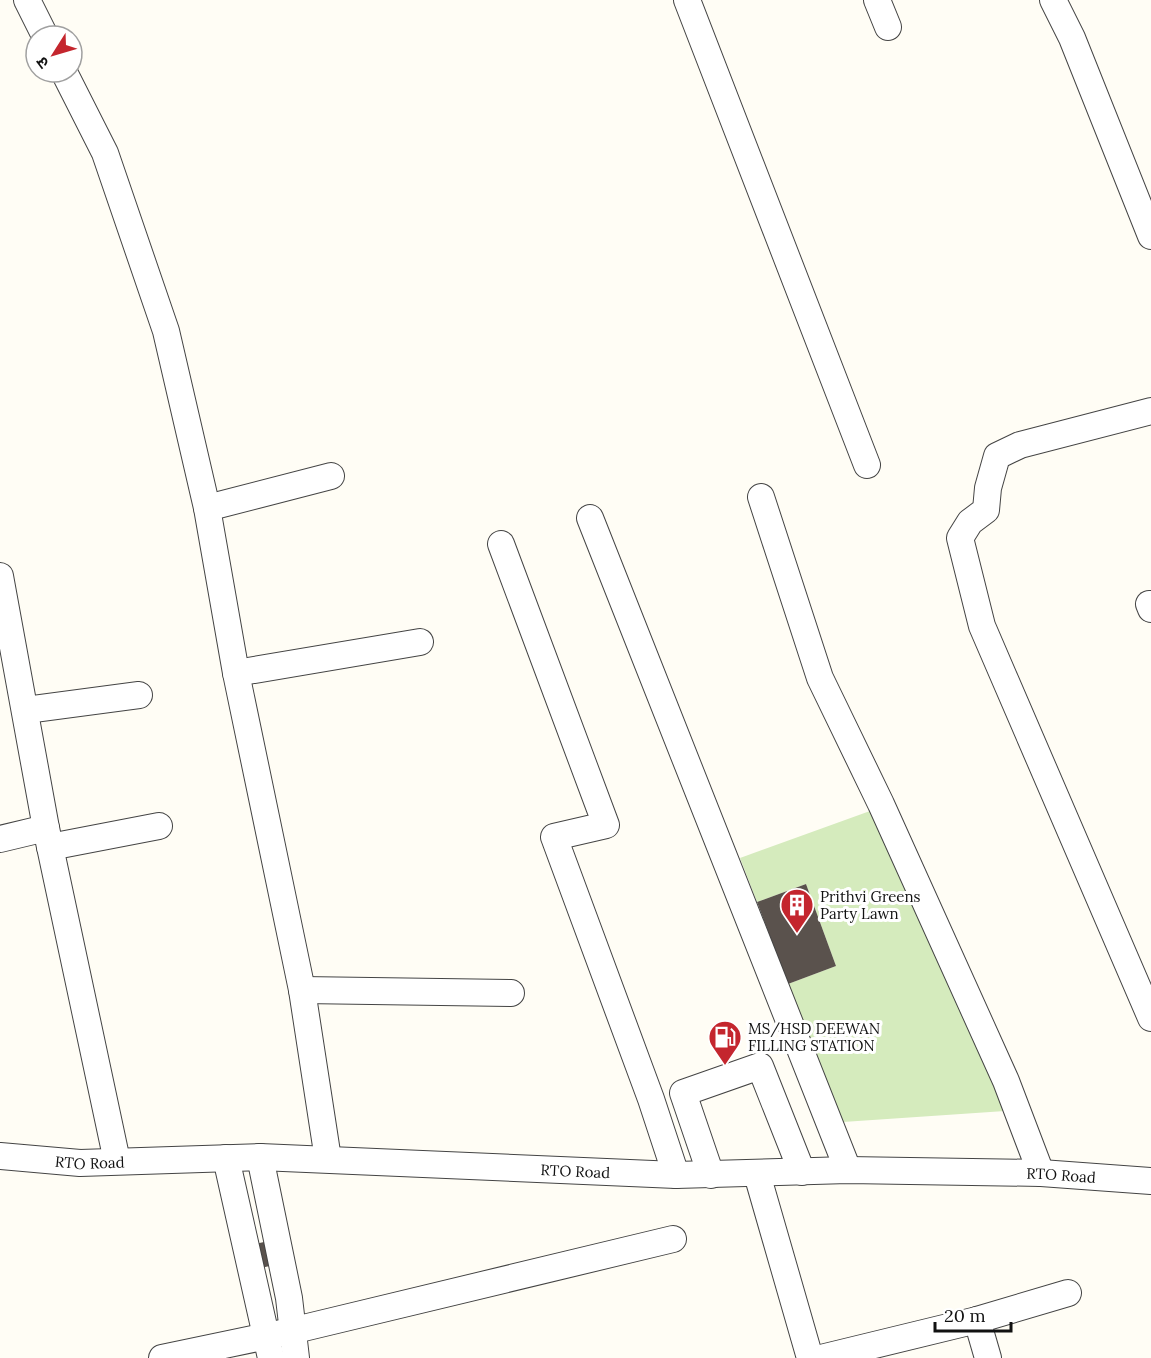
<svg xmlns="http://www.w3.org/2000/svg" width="1151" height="1358" viewBox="0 0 1151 1358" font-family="Lora,'Noto Sans Devanagari',serif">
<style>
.green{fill:#d5ebbd}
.building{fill:#5a524d}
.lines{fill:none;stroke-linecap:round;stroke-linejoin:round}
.minor-casing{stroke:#444;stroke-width:28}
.minor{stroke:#fff;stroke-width:26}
.labels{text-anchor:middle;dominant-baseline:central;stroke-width:6;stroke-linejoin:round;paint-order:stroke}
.poi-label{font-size:15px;fill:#111;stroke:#fff;text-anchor:start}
.street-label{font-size:15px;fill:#111;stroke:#fff}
</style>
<rect width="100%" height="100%" fill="#fffdf5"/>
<path class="green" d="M870,811l135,300 -162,11 -55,-138 48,-18 -30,-82 -49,18 -17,-44z"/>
<path class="building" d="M806,884l30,82 -48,18 -31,-82z
M273,1240l5,24 -17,4 -6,-24z"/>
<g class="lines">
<defs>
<g id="minor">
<path d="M27,0l18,36"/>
<path d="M687,0l180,465"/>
<path d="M877,0l11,27"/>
<path d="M1053,0l19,38 79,198"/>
<path d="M64,72l41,81 61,178 41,177 29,165 66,317 26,169"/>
<path d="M1151,411l-131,34 -23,11 -9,32 -2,22 -16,12 -10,16 22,88 169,392"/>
<path d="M761,497l59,181 61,126 125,277 35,92"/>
<path d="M207,508l124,-32"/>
<path d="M590,518l258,652"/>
<path d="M501,544l105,281 -52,12 97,262 25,76"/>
<path d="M0,576l46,252 71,333"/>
<path d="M1149,604l2,5"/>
<path d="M236,673l184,-31"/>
<path d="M26,710l113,-15"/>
<path d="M0,839l46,-11"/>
<path d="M50,847l109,-21"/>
<path d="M302,990l209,3"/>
<path id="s1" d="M0,1156l80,7 180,-6 416,18 172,-5 193,3 110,8"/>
<path d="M260,1157l29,141 7,60"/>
<path d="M226,1158l45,200"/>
<path d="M757,1174l53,184"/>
<path d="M711,1175l-28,-82 77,-27 42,106"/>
<path d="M977,1320l11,38"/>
<path d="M162,1358l129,-27 382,-92"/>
<path d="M821,1358l156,-38 91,-27"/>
</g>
</defs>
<use href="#minor" class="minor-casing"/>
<use href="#minor" class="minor"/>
</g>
<defs>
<symbol id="building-pin" viewBox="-11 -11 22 30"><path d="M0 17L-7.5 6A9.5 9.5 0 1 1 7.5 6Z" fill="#c4262e" stroke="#fff"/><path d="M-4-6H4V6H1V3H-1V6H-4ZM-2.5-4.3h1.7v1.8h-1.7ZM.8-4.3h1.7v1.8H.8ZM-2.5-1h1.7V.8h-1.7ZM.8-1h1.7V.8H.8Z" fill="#fff"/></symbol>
<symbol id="fuel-pin" viewBox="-11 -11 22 30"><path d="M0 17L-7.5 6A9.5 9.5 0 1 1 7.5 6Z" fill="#c4262e" stroke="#fff"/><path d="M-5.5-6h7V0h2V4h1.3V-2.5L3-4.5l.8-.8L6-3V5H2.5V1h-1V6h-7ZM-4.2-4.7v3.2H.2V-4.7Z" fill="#fff"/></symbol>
</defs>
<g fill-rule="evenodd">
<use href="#building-pin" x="778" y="886" width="38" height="52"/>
<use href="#fuel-pin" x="706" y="1018" width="38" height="52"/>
</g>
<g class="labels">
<g class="poi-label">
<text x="820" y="896">Prithvi Greens<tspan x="820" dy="17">Party Lawn</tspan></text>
<text x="748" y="1028">MS/HSD DEEWAN<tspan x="748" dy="17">FILLING STATION</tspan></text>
</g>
<g class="street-label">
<text stroke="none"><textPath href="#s1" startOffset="90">RTO Road</textPath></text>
<text stroke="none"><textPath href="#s1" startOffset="576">RTO Road</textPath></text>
<text stroke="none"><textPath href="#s1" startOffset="1062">RTO Road</textPath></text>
</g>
</g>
<g transform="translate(54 54) rotate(233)"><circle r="28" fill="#ffffff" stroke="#a0a0a0" stroke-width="1.5"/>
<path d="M0-4.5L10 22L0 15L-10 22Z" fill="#c4262e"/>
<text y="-9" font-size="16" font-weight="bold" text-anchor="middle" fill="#111111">उ</text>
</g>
<path d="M935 1322v9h76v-9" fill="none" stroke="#111111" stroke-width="3"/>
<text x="944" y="1322" font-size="18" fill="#111111" stroke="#ffffff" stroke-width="4.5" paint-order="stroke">20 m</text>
</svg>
